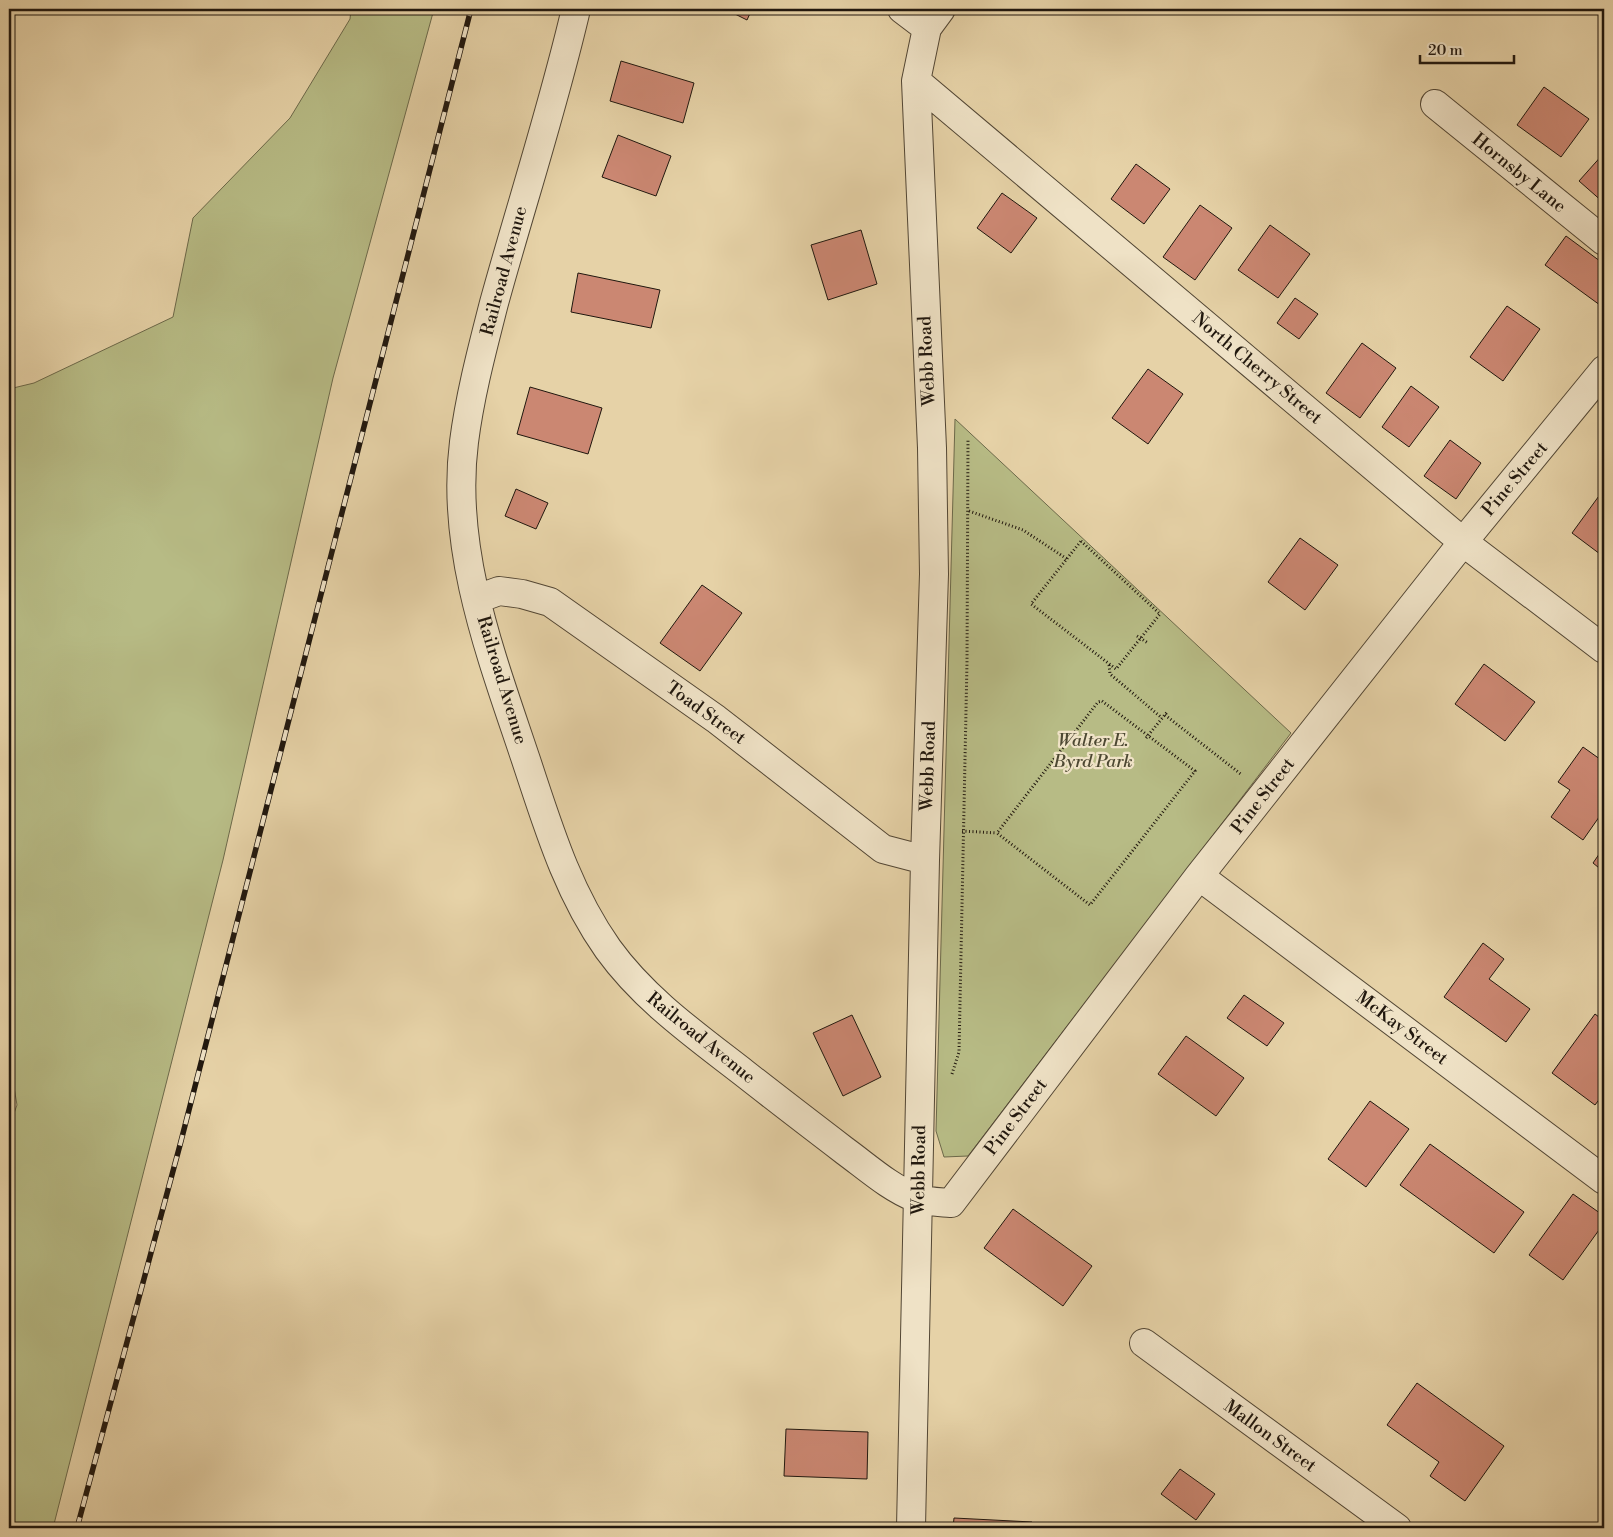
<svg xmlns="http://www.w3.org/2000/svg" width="1613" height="1537" viewBox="0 0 1613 1537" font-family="'Libre Bodoni',serif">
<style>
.green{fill:#b7bb85;stroke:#6c694a}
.building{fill:#cb8772;stroke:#20170e}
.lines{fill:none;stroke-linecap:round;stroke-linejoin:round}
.minor-casing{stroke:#524634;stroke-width:30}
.path{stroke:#20170e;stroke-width:3;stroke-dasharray:1 2.5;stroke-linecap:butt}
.minor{stroke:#efe2c6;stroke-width:28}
.rail-casing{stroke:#20170e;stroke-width:5.5}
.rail{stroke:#efe2c6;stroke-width:4;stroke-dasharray:11;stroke-linecap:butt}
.labels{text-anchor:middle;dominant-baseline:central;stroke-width:4.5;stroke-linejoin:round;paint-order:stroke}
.street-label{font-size:18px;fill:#20170e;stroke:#efe2c6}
.park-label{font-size:18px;font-style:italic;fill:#4d4832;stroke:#efe2c6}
</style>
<rect width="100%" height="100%" fill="#e6d2a7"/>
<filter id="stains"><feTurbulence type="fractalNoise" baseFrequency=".004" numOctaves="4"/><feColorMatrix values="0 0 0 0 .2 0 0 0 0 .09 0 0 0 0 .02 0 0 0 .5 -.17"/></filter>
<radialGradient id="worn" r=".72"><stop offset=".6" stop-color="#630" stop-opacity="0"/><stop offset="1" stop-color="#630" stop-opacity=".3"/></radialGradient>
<path class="green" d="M351,9h83l-101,369 -110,482 -170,668h-44v-401l8,-22 -8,-47v-669l25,-6 139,-66 20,-99 97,-100 60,-99z
M955,419l336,314 -323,423 -24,1 -8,-26z"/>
<path class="building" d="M725,9h27l-5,11z
M621,61l73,22 -11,40 -73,-22z
M1544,87l45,32 -28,38 -44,-32z
M618,135l53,21 -15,40 -54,-19z
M1604,153v50l-25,-22z
M1136,164l34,25 -26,35 -33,-25z
M1002,193l35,25 -26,35 -34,-25z
M1200,205l32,23 -37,52 -32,-23z
M1270,225l40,29 -32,44 -40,-28z
M861,230l16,54 -49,16 -17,-55z
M1566,236l38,28v44l-59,-43z
M578,273l82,17 -9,38 -80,-16z
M1295,298l23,16 -19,25 -22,-16z
M1507,306l33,23 -37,52 -33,-24z
M1362,343l34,25 -36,50 -34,-25z
M1148,369l35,25 -35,50 -36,-26z
M1411,386l28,21 -30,40 -27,-20z
M530,387l72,21 -14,46 -71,-20z
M1450,440l31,23 -25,36 -32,-23z
M516,489l32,14 -12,26 -31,-13z
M1604,489v68l-32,-24z
M1300,538l38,27 -33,45 -37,-28z
M702,585l40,28 -42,58 -40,-28z
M1484,664l51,38 -30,39 -50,-37z
M1583,747l21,15v48l-21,30 -32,-23 19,-27 -12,-8z
M1604,847v25l-11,-9z
M1483,943l21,16 -15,20 41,30 -24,33 -62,-45z
M1244,995l40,28 -17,23 -40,-28z
M1595,1014l9,7v72l-9,12 -43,-32z
M852,1015l29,62 -38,19 -30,-63z
M1186,1036l58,42 -28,38 -58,-42z
M1370,1101l39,28 -43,58 -38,-28z
M1430,1144l94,68 -30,41 -94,-68z
M1573,1194l31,22v7l-41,57 -34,-25z
M1013,1209l79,57 -29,40 -79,-58z
M1417,1383l87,63 -39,55 -35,-25 9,-14 -52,-37z
M786,1429l82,3 -1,47 -83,-3z
M1180,1469l35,25 -19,26 -35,-26z
M954,1518l78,4 -1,6h-78z"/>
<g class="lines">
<defs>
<path id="minor" d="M576,9c-23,99 -55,196 -82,294 -12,47 -24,92 -30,139 -14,109 28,216 62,318 22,66 41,131 82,189 36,50 87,86 136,124 33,26 67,52 101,78 22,16 45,37 71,47 11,4 24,4 35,5l248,-327 264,-334 141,-172
M902,9l25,19
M916,81l547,461 141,107
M1435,104l169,137
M477,599l22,-8 23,3 28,8 166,117 167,130 42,11
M1199,876l405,304
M1144,1343l253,185
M911,1528l14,-668 9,-286 -2,-126 -16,-367 11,-53 14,-19"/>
</defs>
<use href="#minor" class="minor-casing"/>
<path class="path" d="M969,511l54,19 44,29
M1081,541l79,73 -44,55 -85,-65z
M1137,636l11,7
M1109,665l1,9 52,44
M1102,701l93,70 -105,134 -93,-72 101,-131z
M1165,715l77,60
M1146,738l22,-27
M962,831l35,2
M952,1074l7,-22 8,-390 1,-222"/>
<use href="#minor" class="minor"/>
<defs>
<path id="rail" d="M77,1528l103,-383 291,-1136"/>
</defs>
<use href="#rail" class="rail-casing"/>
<use href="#rail" class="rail"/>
</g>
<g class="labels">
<g class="street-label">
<text transform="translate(1519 173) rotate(39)">Hornsby Lane</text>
<text transform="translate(504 271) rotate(-75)">Railroad Avenue</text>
<text transform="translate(927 361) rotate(-93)">Webb Road</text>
<text transform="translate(1257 368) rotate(40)">North Cherry Street</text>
<text transform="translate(1515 479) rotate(-50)">Pine Street</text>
<text transform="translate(502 680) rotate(73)">Railroad Avenue</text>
<text transform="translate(706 713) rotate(36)">Toad Street</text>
<text transform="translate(928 766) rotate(-88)">Webb Road</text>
<text transform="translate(1263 796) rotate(-52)">Pine Street</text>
<text transform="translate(1402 1028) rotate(37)">McKay Street</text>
<text transform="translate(701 1038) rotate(39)">Railroad Avenue</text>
<text transform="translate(1016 1117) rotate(-53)">Pine Street</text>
<text transform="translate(919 1170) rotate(-89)">Webb Road</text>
<text transform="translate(1270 1436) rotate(36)">Mallon Street</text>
</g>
<g class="park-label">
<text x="1093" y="740">Walter E.<tspan x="1093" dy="21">Byrd Park</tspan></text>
</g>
</g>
<rect width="1613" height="1537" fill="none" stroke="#e6d2a7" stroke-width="30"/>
<rect x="10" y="10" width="1593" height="1517" fill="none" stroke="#20170e" stroke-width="2.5"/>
<rect x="15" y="15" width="1583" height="1507" fill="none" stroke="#20170e"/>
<path d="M1420 55v8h94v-8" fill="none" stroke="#20170e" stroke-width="2.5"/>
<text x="1428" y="55" font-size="15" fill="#20170e" stroke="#efe2c6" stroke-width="4" paint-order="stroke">20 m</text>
<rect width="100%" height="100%" filter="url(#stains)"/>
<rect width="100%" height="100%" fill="url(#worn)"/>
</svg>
